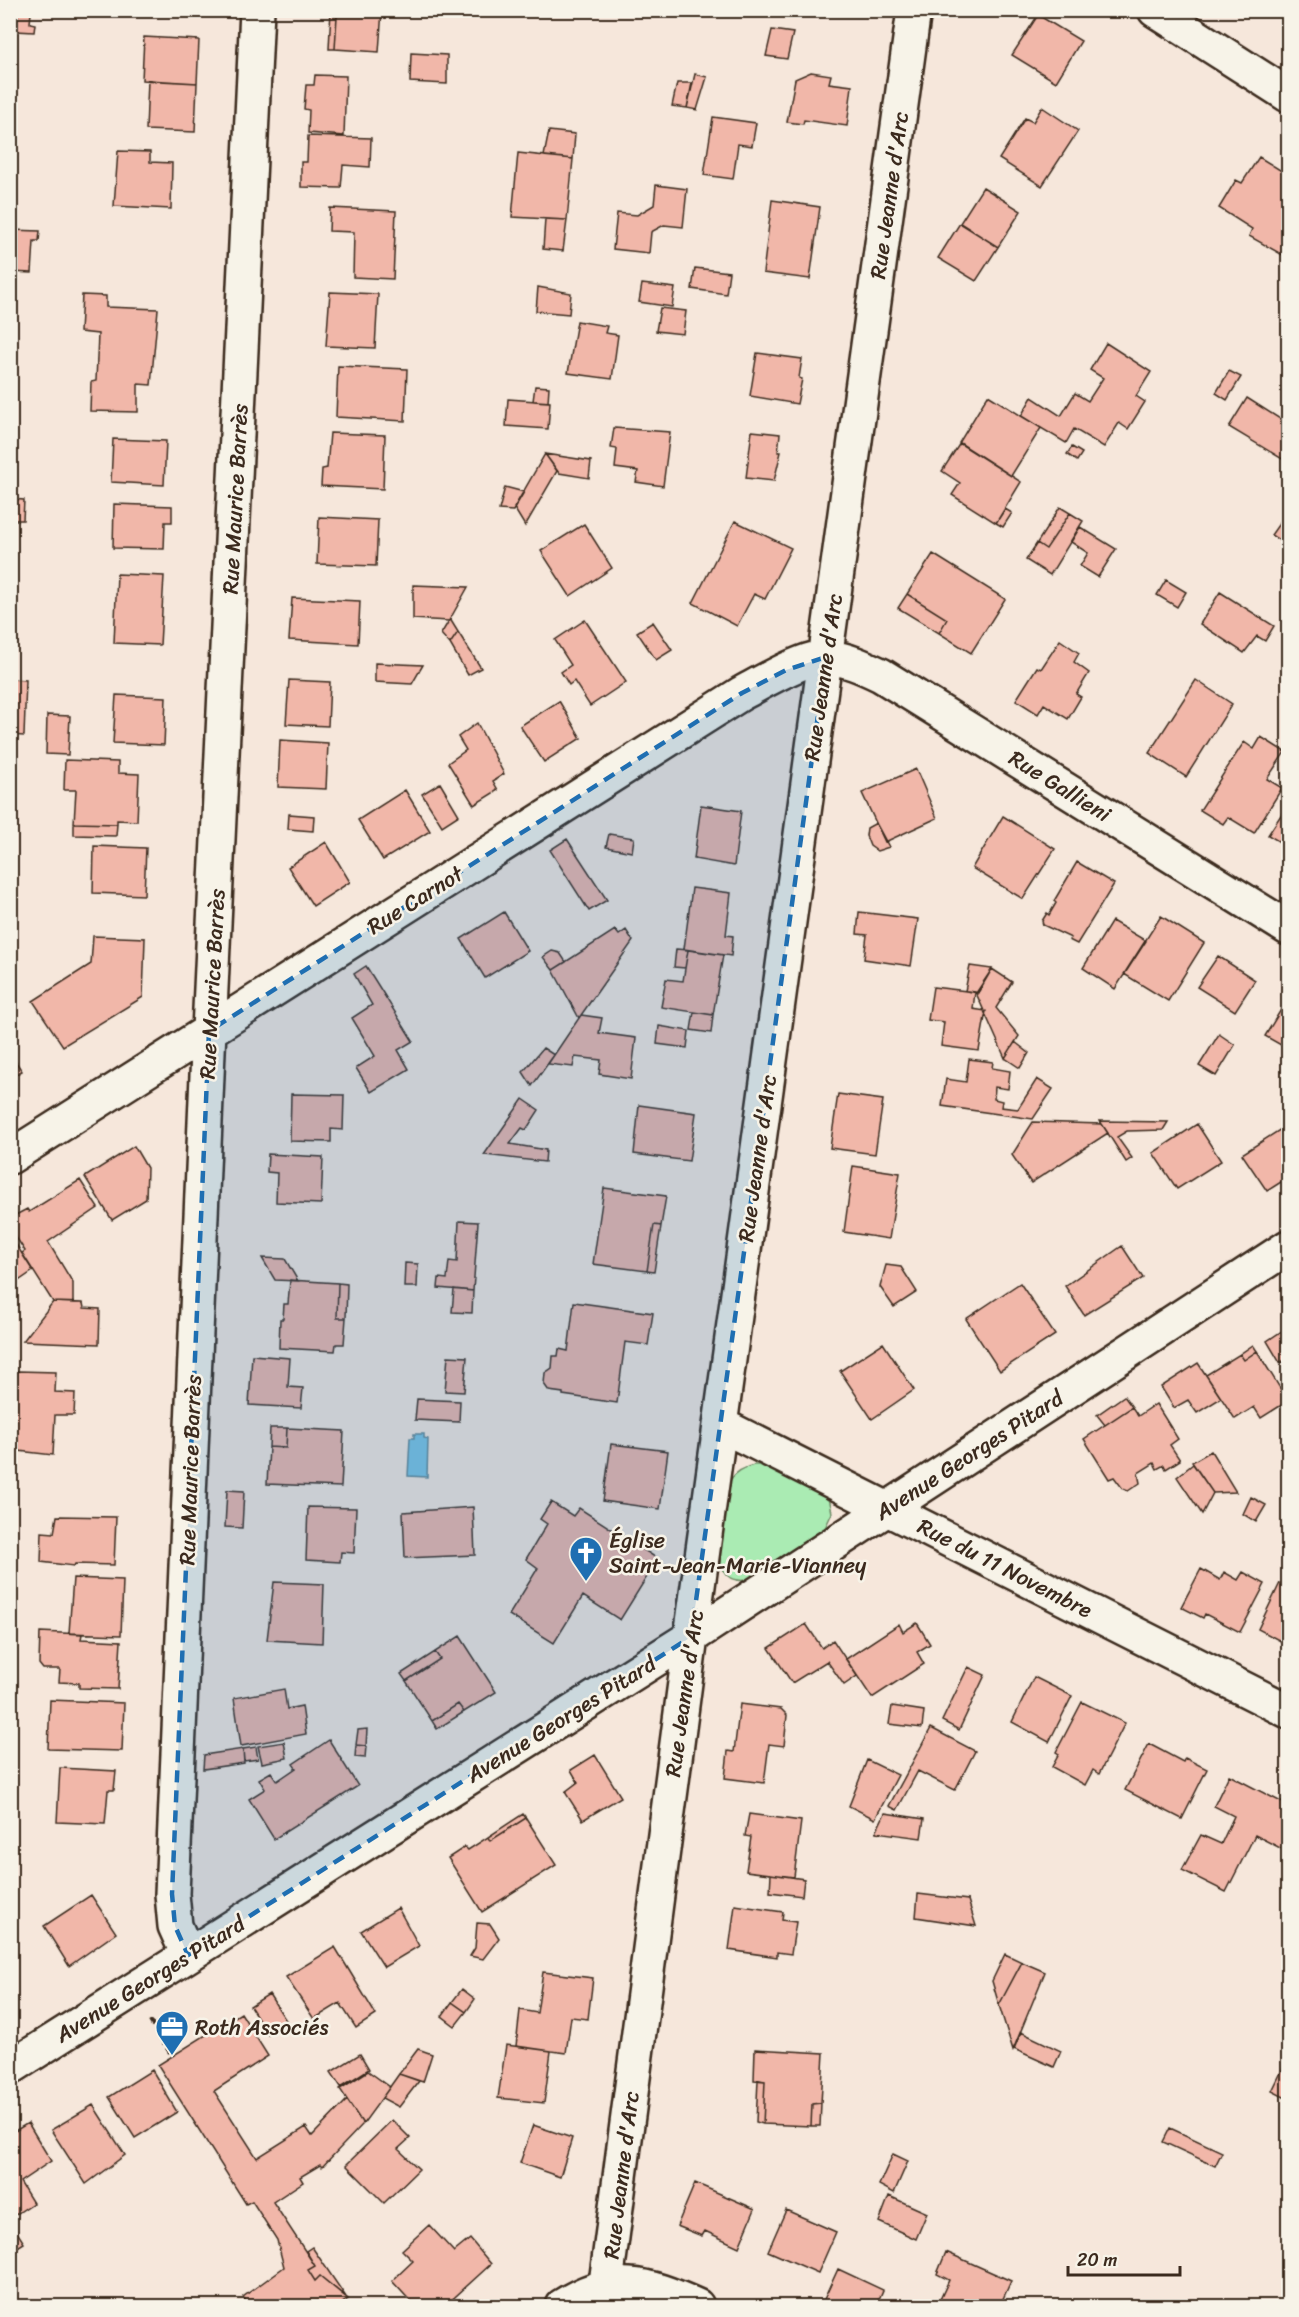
<svg xmlns="http://www.w3.org/2000/svg" width="1299" height="2317" viewBox="0 0 1299 2317" font-family="Sriracha,sans-serif">
<style>
.green{fill:#aaebb3;stroke:#728a68;stroke-width:1.5}
.water{fill:#7fc4e0;stroke:#648692;stroke-width:1.5}
.building{fill:#f1b7a9;stroke:#3b2a1e;stroke-width:1.5}
.lines{fill:none;stroke-linecap:round;stroke-linejoin:round}
.minor-casing{stroke:#3b2a1e;stroke-width:38}
.path{stroke:#3b2a1e;stroke-width:4;stroke-dasharray:6 4.5;stroke-linecap:butt}
.minor{stroke:#f7f3e8;stroke-width:33}
.marked{fill:#1f6fb2;fill-opacity:0.2;stroke:#1f6fb2;stroke-width:4.5;stroke-dasharray:12 8;stroke-linejoin:round}
.labels{text-anchor:middle;dominant-baseline:central;stroke-width:5;stroke-linejoin:round;paint-order:stroke}
.street-label{font-size:22px;fill:#3b2a1e;stroke:#f7f3e8}
.poi-label{font-size:22px;fill:#3b2a1e;stroke:#f7f3e8;text-anchor:start}
</style>
<rect width="100%" height="100%" fill="#f6e7db"/>
<filter id="ink" filterUnits="userSpaceOnUse"><feTurbulence type="fractalNoise" baseFrequency=".0167" numOctaves="2"/><feDisplacementMap in="SourceGraphic" scale="12" xChannelSelector="R" yChannelSelector="G"/><feConvolveMatrix kernelMatrix="1 2 1 2 8 2 1 2 1" color-interpolation-filters="sRGB"/></filter>
<g filter="url(#ink)">
<path class="green" d="M754,1465h10l57,28 9,9 2,11 -7,15 -77,52c-40,6 -27,-46 -24,-69 2,-9 2,-24 7,-32 6,-8 14,-12 23,-14z"/>
<path class="water" d="M414,1434h10v4l4,1 -1,38 -19,-1 2,-38h4z"/>
<path class="building" d="M331,10l6,6 -2,33h-6z
M331,10h51l-3,42 -44,-3 2,-33z
M18,12l13,1 -1,10 5,1 -1,8 -18,-1z
M1038,15l43,26 -25,41 -44,-27z
M772,30l21,3 -6,26 -21,-3z
M144,37l55,3 -2,43 -55,-3z
M411,53l36,2v29l-37,-2z
M811,72l20,3 -2,8 23,3 -5,40 -43,-6 -1,4 -16,-2 8,-43z
M695,74l12,3 -10,33 -10,-2z
M315,75l31,1 -2,60 -36,-3 1,-23 -5,-1 2,-24h8z
M148,80l49,3 -2,49 -49,-2z
M677,83h15l-5,25 -15,-2z
M1042,107l36,24 -36,55 -43,-27 26,-41 8,4z
M713,117l43,6 -4,23 -14,-2 -5,35 -29,-4z
M549,131l26,3 -2,25 -29,-3z
M308,136l63,2 -1,29 -27,-2 -2,23 -40,-1v-25h6z
M118,151l32,1v10l22,1 -1,46 -57,-3z
M518,153l55,6 -6,61 -55,-3z
M1259,157l29,18v83l-39,-22 3,-7 -33,-21 17,-28 6,3z
M656,185l31,4 -4,38 -19,-2 -13,7 -2,21 -36,-4 4,-36 20,2 17,-10z
M983,187l38,24 -23,36 -38,-24z
M772,200l48,7 -10,72 -47,-6z
M330,208l66,3 -3,68 -40,-2 1,-45 -25,-1z
M545,219l22,1 -4,31 -20,-2z
M960,223l38,24 -22,34 -38,-23z
M10,230l30,1 -1,10h-5l-2,32 -22,-1z
M695,268l34,4 -3,22 -34,-5z
M642,284l33,4 -3,19 -33,-5z
M538,287l33,6 -2,21 -33,-3z
M330,292l48,2 -3,54 -49,-2z
M82,295l24,1v11l52,2 -7,76 -13,-1v28l-48,-1 1,-29 5,-1 2,-47 -18,-2z
M660,308l26,3 -3,23 -27,-3z
M577,321l30,5 -2,7 13,2 -6,44 -44,-6z
M1106,343l45,29 -15,24 9,6 -17,27 -9,-6 -15,24 -30,-18 -8,14 -45,-27 11,-19 29,19 14,-23 13,8 15,-23 -13,-8z
M757,353l45,6 -3,19 3,1 -5,25 -47,-8z
M338,366l69,3 -2,52 -69,-4z
M1229,371l12,6 -14,23 -11,-7z
M535,386l14,1 -1,15 -15,-1z
M988,395l53,33 -30,48 -52,-33z
M1247,398l41,26v29l-4,7 -55,-33z
M508,399l42,3 -2,27 -42,-3z
M614,428l56,4 -7,54 -27,-4 2,-11 -23,-3 2,-19 -6,-1z
M752,431l28,3 -2,18h3l-7,29 -28,-3z
M330,433l55,2 -2,54 -62,-3 1,-17 5,-1z
M113,439l53,2 -2,44 -53,-3z
M960,443l61,39 -25,41 -44,-28 8,-12 -18,-12z
M1072,447l10,6 -5,8 -10,-7z
M545,454l12,17 -32,55 -11,-18z
M545,454l46,7 -2,17 -30,-5z
M505,487l19,5 -11,19 -14,-1z
M10,499l14,1 -1,20h-13z
M114,504l58,2v16h-7l-1,27 -51,-1z
M1060,507l10,6 -24,36 -9,-6z
M1005,509l7,4 -9,14 -7,-4z
M1070,513l13,8 -33,54 -24,-15 11,-17 9,6z
M1285,515l3,2v29l-17,-11z
M319,517l59,3 -2,46 -59,-2z
M735,521l56,27 -26,51 -11,-5 -17,32 -44,-23z
M584,524l28,44 -42,28 -29,-45z
M1080,527l36,22 -18,28 -18,-11 8,-13 -17,-11z
M933,554l72,45 -34,54 -32,-20 8,-14 -40,-25z
M117,574l47,2 -4,69 -46,-2z
M1166,580l20,12 -9,15 -20,-12z
M413,585l55,2 -19,34 -36,-2z
M1220,592l54,34 -9,15 -8,-5 -13,17 -44,-29z
M907,594l40,25 -8,14 -41,-25z
M292,598l68,3 -2,43 -69,-4z
M450,619l8,13 -8,12 -9,-10z
M585,620l41,62 -36,24 -16,-25 -5,4 -8,-13 10,-7 -16,-25z
M653,622l19,28 -16,10 -19,-28z
M458,632l23,36 -13,7 -18,-31z
M1060,640l19,13 -5,9 15,11 -13,21 5,3 -13,22 -24,-15 -6,10 -22,-14 21,-33 4,2z
M375,663l48,2 -11,19 -37,-2z
M10,679l16,1 -2,56 -14,-1z
M289,680l41,2 -2,44 -42,-2z
M1196,680l36,24 -46,73 -37,-24z
M116,695l50,2 -2,48 -51,-2z
M559,701l22,37 -37,24 -24,-36z
M47,715l23,1 -2,39 -22,-1z
M477,723l27,51 -11,7 5,9 -24,15 -26,-42 18,-13 -8,-13z
M1261,737l24,15 -18,27 15,9 -28,45 -26,-16 -5,7 -23,-14 44,-68 10,7z
M280,740l48,3 -2,46 -48,-2z
M65,760l53,2v11l21,1 -2,47 -20,-1v4l-43,-1 2,-33h-12z
M916,769l21,49 -52,24 -23,-49z
M440,783l19,32 -17,11 -20,-32z
M405,790l25,41 -47,29 -25,-40z
M1288,804v43l-20,-12z
M701,805l40,6 -7,55 -40,-7z
M289,814l25,2 -1,15 -25,-2z
M1003,816l52,33 -32,50 -51,-31z
M74,823l43,1 -1,12 -42,-1z
M876,823l13,24 -12,4 -7,-5 -4,-10 1,-8z
M609,834l25,4 -2,14 -26,-5z
M567,839l40,61 -18,11 -39,-61z
M326,842l24,40 -37,24 -25,-39z
M94,846l52,2 -2,47 -51,-2z
M1077,862l37,22 -37,60 -8,-4 2,-2 -28,-13 -1,-4 5,-8 2,2 7,-12 -2,-2z
M692,888l39,5 -5,42 7,1 -2,20 -47,-7z
M504,912l24,39 -43,27 -24,-39z
M859,912l59,7 -7,47 -47,-7 3,-24 -10,-1z
M1161,916l43,27 -36,58 -44,-27z
M1112,921l34,20 -31,48 -32,-21z
M615,930l4,5 7,-5 7,11 -54,77 -26,-48z
M93,936l52,2 -2,59 -80,49 -30,-45 58,-37z
M676,949l12,1 -3,18 -11,-1z
M688,950l35,5 -10,60 -52,-8 5,-28 17,2z
M552,951l8,2 6,9 -13,8 -10,-13z
M1218,956l37,24 -20,31 -38,-24z
M366,966l47,75 -15,9 11,19 -38,23 -15,-24 19,-12 -23,-38 20,-13 -18,-31z
M970,966l22,3 -14,24 -13,-2z
M992,969l20,13 -16,26 23,28 -14,22 -29,-65z
M933,987l42,5 -2,17 13,2 -7,40 -38,-5 3,-24 -16,-2z
M1282,1008l6,4v37l-23,-13z
M694,1012l19,3 -2,18 -20,-3z
M581,1015l21,3 -3,15 37,5 -5,41 -32,-5 2,-14 -26,-3 -2,10 -25,-3z
M659,1026l30,5 -2,17 -30,-4z
M1219,1034l16,11 -19,31 -17,-10z
M1015,1042l14,11 -9,15 -15,-10z
M543,1048l11,7 -22,31 -9,-14z
M10,1053l12,18 -12,7z
M969,1059l24,3 -1,6 18,3 -2,18 -13,-2 -1,12 8,2 -1,6 17,2 19,-30 16,10 -20,30 -91,-13 4,-27 20,3z
M291,1094l53,1 -1,35 -12,-1v13l-41,-1z
M838,1094l45,6 -8,54 -45,-6z
M523,1099l16,11 -13,20 -4,-2 -12,16 36,6 -1,12 -61,-7z
M639,1105l57,8 -7,48 -55,-7z
M1100,1121l68,1 -5,8 -36,1 -10,6 15,21 -6,4z
M1033,1122l69,2 6,9 -77,50 -19,-28z
M1197,1124l24,37 -44,28 -24,-36z
M1281,1129l7,12v46l-1,1 -6,-6 -14,9 -25,-37z
M134,1146l13,22 -1,31 -34,21 -27,-43z
M268,1154l55,3 -2,47 -45,-2 1,-29 -10,-1z
M853,1166l47,7 -11,66 -45,-7z
M80,1180l18,28 -50,34 25,41v20l-20,-1 -31,-49 3,-2 -15,-23v-10l17,-9 2,3z
M604,1188l62,8 -5,30 -7,-1 -7,46 -54,-7z
M459,1221l19,1 -5,69 -35,-3 1,-10 8,1 2,-18 8,1z
M654,1225l7,1 -7,46 -7,-1z
M10,1235l23,36 -16,11 -3,-4 -4,3z
M1122,1246l21,32 -59,37 -19,-29z
M262,1258l23,1 13,22 -23,-1z
M405,1263l13,1 -1,23h-13z
M886,1265l15,2 16,25 -23,15 -14,-20z
M290,1280l48,3 -1,35h9l-2,26h-8l-1,7 -56,-3 1,-29h3l1,-15h4z
M338,1283l9,1 -1,34h-9z
M1020,1283l35,52 -55,36 -34,-52z
M454,1289l19,2 -1,22 -20,-1z
M53,1302l30,1 1,5 16,1 -1,35 -76,-3z
M574,1302l79,11 -5,32 -23,-3 -8,61 -54,-8v-2l-14,-2 -5,-7 1,-11 7,-5 1,-12h5l1,-7 9,2z
M1288,1327v31l-8,5 -13,-22z
M883,1343l31,47 -42,29 -32,-48z
M1253,1345l4,6 -13,9 -4,-6z
M1257,1351l31,50 -27,17 -7,-11 -19,12 -29,-44 34,-21 4,6z
M252,1355l38,3 -2,29 15,1 -2,20 -52,-3z
M448,1356l19,1 -3,35 -19,-1z
M1198,1363l23,35 -24,15 -9,-13 -14,8 -13,-21z
M17,1371l39,1 -1,20 20,1 -1,22h-19l-2,40 -43,-5v-62h6z
M1124,1396l8,11 -27,18 -8,-10z
M417,1399l43,2 -1,21 -44,-2z
M1156,1404l22,35 -8,6 10,15 -14,9 -2,-4 -7,4 -3,-6 -16,10 2,10 -12,8 -5,-2 -9,-12 -5,2 -25,-40 48,-32 6,9z
M270,1428h17l-1,20 -17,-1z
M287,1428l57,3 -3,56 -74,-3 2,-37 17,1z
M611,1444l57,7 -8,58 -57,-8z
M1211,1451l25,41 -23,1 -21,-31z
M1193,1464l20,29 -11,21 -25,-37z
M227,1490l17,1 -2,37 -17,-1z
M1251,1497l15,8 -10,17 -13,-8z
M551,1502l22,14 6,-8 79,51 -38,61 -37,-24 -29,47 -45,-28 29,-47 -12,-9 21,-35 -7,-5z
M308,1507l48,1 -2,45 -13,-1 -1,10 -34,-2z
M473,1507l2,48 -70,3 -2,-46z
M57,1516l59,1 -2,48 -39,-1 -1,2 -33,-4 1,-30 12,1z
M1201,1569l19,11 4,-8 14,8 5,-8 22,12 -25,48 -35,-18 -2,4 -22,-11z
M73,1578l50,2 -2,55 -52,-2z
M274,1582l50,2 -2,59 -55,-3z
M1280,1583l8,5v57l-30,-16z
M917,1623l13,21 -13,8 7,12 -52,34 -26,-39 53,-35 4,8z
M806,1624l16,24 11,-8 24,36 -13,9 -17,-24 -35,22 -23,-35z
M40,1632l42,2 -1,5 40,2 -3,48 -39,-1v-5l-20,-1 1,-13h-17l-4,-5z
M460,1636l36,56 -32,20 -6,-8 -26,17 -26,-40 34,-22 -5,-7z
M435,1652l5,7 -34,22 -5,-7z
M968,1667l17,8 -26,55 -17,-9z
M1034,1677l38,19 -23,46 -37,-20z
M284,1689l3,20 15,-3 4,28 -65,12 -7,-48z
M50,1700l74,3 -2,48 -74,-2z
M1082,1702l43,21 -26,51 -6,-4 -8,15 -33,-18 7,-13 -3,-2z
M458,1704l6,8 -27,17 -5,-8z
M740,1704l41,5 6,6 -3,31 -15,-2 -5,39 -39,-5 3,-27 6,1z
M892,1706l32,5 -2,17 -33,-4z
M931,1728l44,23 -20,39 -37,-19 -21,39 -8,-4z
M367,1729l-1,17 -10,-1 2,-15z
M329,1740l29,46 -84,53 -25,-40 16,-10 -6,-10 12,-7 6,9 19,-13 -3,-4z
M284,1742l3,16 -25,5 -4,-17z
M1149,1744l34,18 2,-4 22,11 -25,50 -57,-29z
M356,1745l10,1 -1,12 -10,-1z
M256,1747l2,12 -14,2 -1,-12z
M243,1749l1,14 -41,6 1,-14z
M595,1755l26,42 -38,23 -18,-28 13,-10 -7,-12z
M867,1760l31,15 -23,44 -26,-13z
M60,1768l56,3 -2,19h-6l-3,34 -48,-2z
M1229,1775l58,30 1,-2v49l-33,-17 -29,57 -44,-22 19,-35 20,9 13,-28 -20,-10z
M885,1813l39,6 -3,19 -45,-6z
M523,1814l3,4 -36,23 -2,-4z
M749,1814l52,7 -7,56 -48,-6 5,-34 -6,-1z
M526,1818l30,47 -74,47 -34,-54 17,-11 3,3 20,-13 2,4z
M771,1874l33,5 -2,17 -32,-4z
M918,1894l50,6 8,26 -60,-9z
M91,1895l25,38 -47,33 -25,-40z
M735,1905l48,7 -1,8 14,2 -5,32 -14,-2v5l-48,-7z
M398,1908l21,38 -35,21 -23,-36z
M477,1923l13,1 9,14 -16,21 -13,-3 5,-8z
M335,1947l41,68 -20,13 -16,-25 -26,16 -28,-42z
M1005,1954l17,8 -23,43 -7,-24z
M1022,1962l23,10 -32,78 -14,-45z
M543,1972l50,6 -5,41 -17,-2 -5,36 -50,-7 4,-36 17,3z
M462,1989l13,10 -9,13 -14,-10z
M269,1994l18,28 -19,12 -18,-28z
M452,2002l14,10 -11,14 -13,-10z
M241,2013l27,43 -54,35 43,67 49,-31 6,9 35,-36 16,24 -41,43 -2,-2 -20,12 3,5 -30,20 42,64 -7,4 7,11 5,-5 28,23 -10,7h-88l-7,-9 41,-30 -7,-27 -25,-39 -6,3 -88,-139z
M1021,2032l40,19 -7,16 -40,-18z
M506,2045l45,6 -7,52 -46,-5z
M418,2049l14,5 -9,28 -24,-8z
M755,2049l69,4 -3,50 -9,1 -1,22 -48,-2 2,-43 -11,-1z
M360,2054l9,15 -28,18 -10,-15z
M1288,2058v41l-16,-8z
M152,2070l25,42 -42,26 -26,-41z
M368,2071l22,16 -27,37 -23,-35z
M399,2074l20,7 -20,26 -17,-9z
M758,2080l7,1 -2,43 -7,-2z
M821,2103l-1,23h-9l1,-22z
M93,2105l32,50 -39,29 -35,-54z
M392,2120l18,18 -12,11 21,20 -35,34 -38,-38z
M28,2123l23,38 -31,21 13,21 -18,12 -5,-7v-74z
M533,2125l39,13 -12,39 -40,-14z
M1170,2128l52,24 -7,14 -52,-24z
M893,2154l15,7 -14,32 -15,-8z
M695,2183l60,26 -16,38 -34,-16 -3,5 -25,-10z
M889,2196l38,17 -11,26 -37,-17z
M786,2210l50,22 -18,41 -50,-22z
M10,2221l14,22 -14,9z
M429,2225l25,27 16,-13 21,25 -46,42h-30l-23,-25 21,-20 -11,-11z
M312,2247l34,50 -26,-21 -5,5 -7,-11 7,-4 -9,-15z
M946,2252l65,29 -9,20 12,5h-77l12,-26 -12,-6z
M838,2269l45,21 -7,16h-55z"/>
<g class="lines">
<defs>
<path id="minor" d="M1155,10l133,85
M10,1157l732,-464c19,-10 66,-38 86,-36 19,2 36,10 53,18l407,253
M721,1425l567,286
M188,1955l-13,-29 -3,-32 36,-842 49,-1042
M10,2068l681,-431 597,-390
M562,2306c52,-33 83,-23 135,0
M603,2306l88,-669 223,-1627"/>
</defs>
<use href="#minor" class="minor-casing"/>
<path class="path" d="M150,2021l22,35"/>
<use href="#minor" class="minor"/>
</g>
</g>
<path class="marked" d="M826,657l-135,980 -503,318 -13,-29 -3,-32 37,-863 533,-338 44,-23z"/>
<defs>
<symbol id="church-pin" viewBox="-11 -11 22 30"><path d="M0 17L-7.5 6A9.5 9.5 0 1 1 7.5 6Z" fill="#1f6fb2" stroke="#f7f3e8"/><path d="M-1.2-6h2.4v3.5h3.3v2.4h-3.3V6h-2.4V-.1h-3.3v-2.4h3.3Z" fill="#fff"/></symbol>
<symbol id="office-pin" viewBox="-11 -11 22 30"><path d="M0 17L-7.5 6A9.5 9.5 0 1 1 7.5 6Z" fill="#1f6fb2" stroke="#f7f3e8"/><path d="M-6-3h4V-5.5h4V-3h4V5H-6ZM-1-4.5V-3h2v-1.5ZM-6 0V1H6V0Z" fill="#fff"/></symbol>
</defs>
<g fill-rule="evenodd">
<use href="#church-pin" x="567" y="1534" width="38" height="52"/>
<use href="#office-pin" x="153" y="2008" width="38" height="52"/>
</g>
<g class="labels">
<g class="street-label">
<text transform="translate(889 195) rotate(-82)">Rue Jeanne d'Arc</text>
<text transform="translate(235 499) rotate(-87)">Rue Maurice Barrès</text>
<text transform="translate(823 677) rotate(-82)">Rue Jeanne d'Arc</text>
<text transform="translate(1060 786) rotate(32)">Rue Gallieni</text>
<text transform="translate(415 900) rotate(-32)">Rue Carnot</text>
<text transform="translate(212 984) rotate(-87)">Rue Maurice Barrès</text>
<text transform="translate(757 1158) rotate(-82)">Rue Jeanne d'Arc</text>
<text transform="translate(969 1455) rotate(-33)">Avenue Georges Pitard</text>
<text transform="translate(190 1470) rotate(-88)">Rue Maurice Barrès</text>
<text transform="translate(1005 1568) rotate(27)">Rue du 11 Novembre</text>
<text transform="translate(684 1693) rotate(-82)">Rue Jeanne d'Arc</text>
<text transform="translate(561 1719) rotate(-32)">Avenue Georges Pitard</text>
<text transform="translate(150 1979) rotate(-32)">Avenue Georges Pitard</text>
<text transform="translate(621 2175) rotate(-83)">Rue Jeanne d'Arc</text>
</g>
<g class="poi-label">
<text x="609" y="1540">Église<tspan x="609" dy="25">Saint-Jean-Marie-Vianney</tspan></text>
<text x="195" y="2027">Roth Associés</text>
</g>
</g>
<rect width="1299" height="2317" fill="none" stroke="#f7f3e8" stroke-width="36"/>
<rect x="18" y="18" width="1263" height="2281" fill="none" stroke="#3b2a1e" stroke-width="2" filter="url(#ink)"/>
<path d="M1068 2266v9h112v-9" fill="none" stroke="#3b2a1e" stroke-width="3"/>
<text x="1077" y="2266" font-size="18" fill="#3b2a1e" stroke="#f7f3e8" stroke-width="4.5" paint-order="stroke">20 m</text>
</svg>
